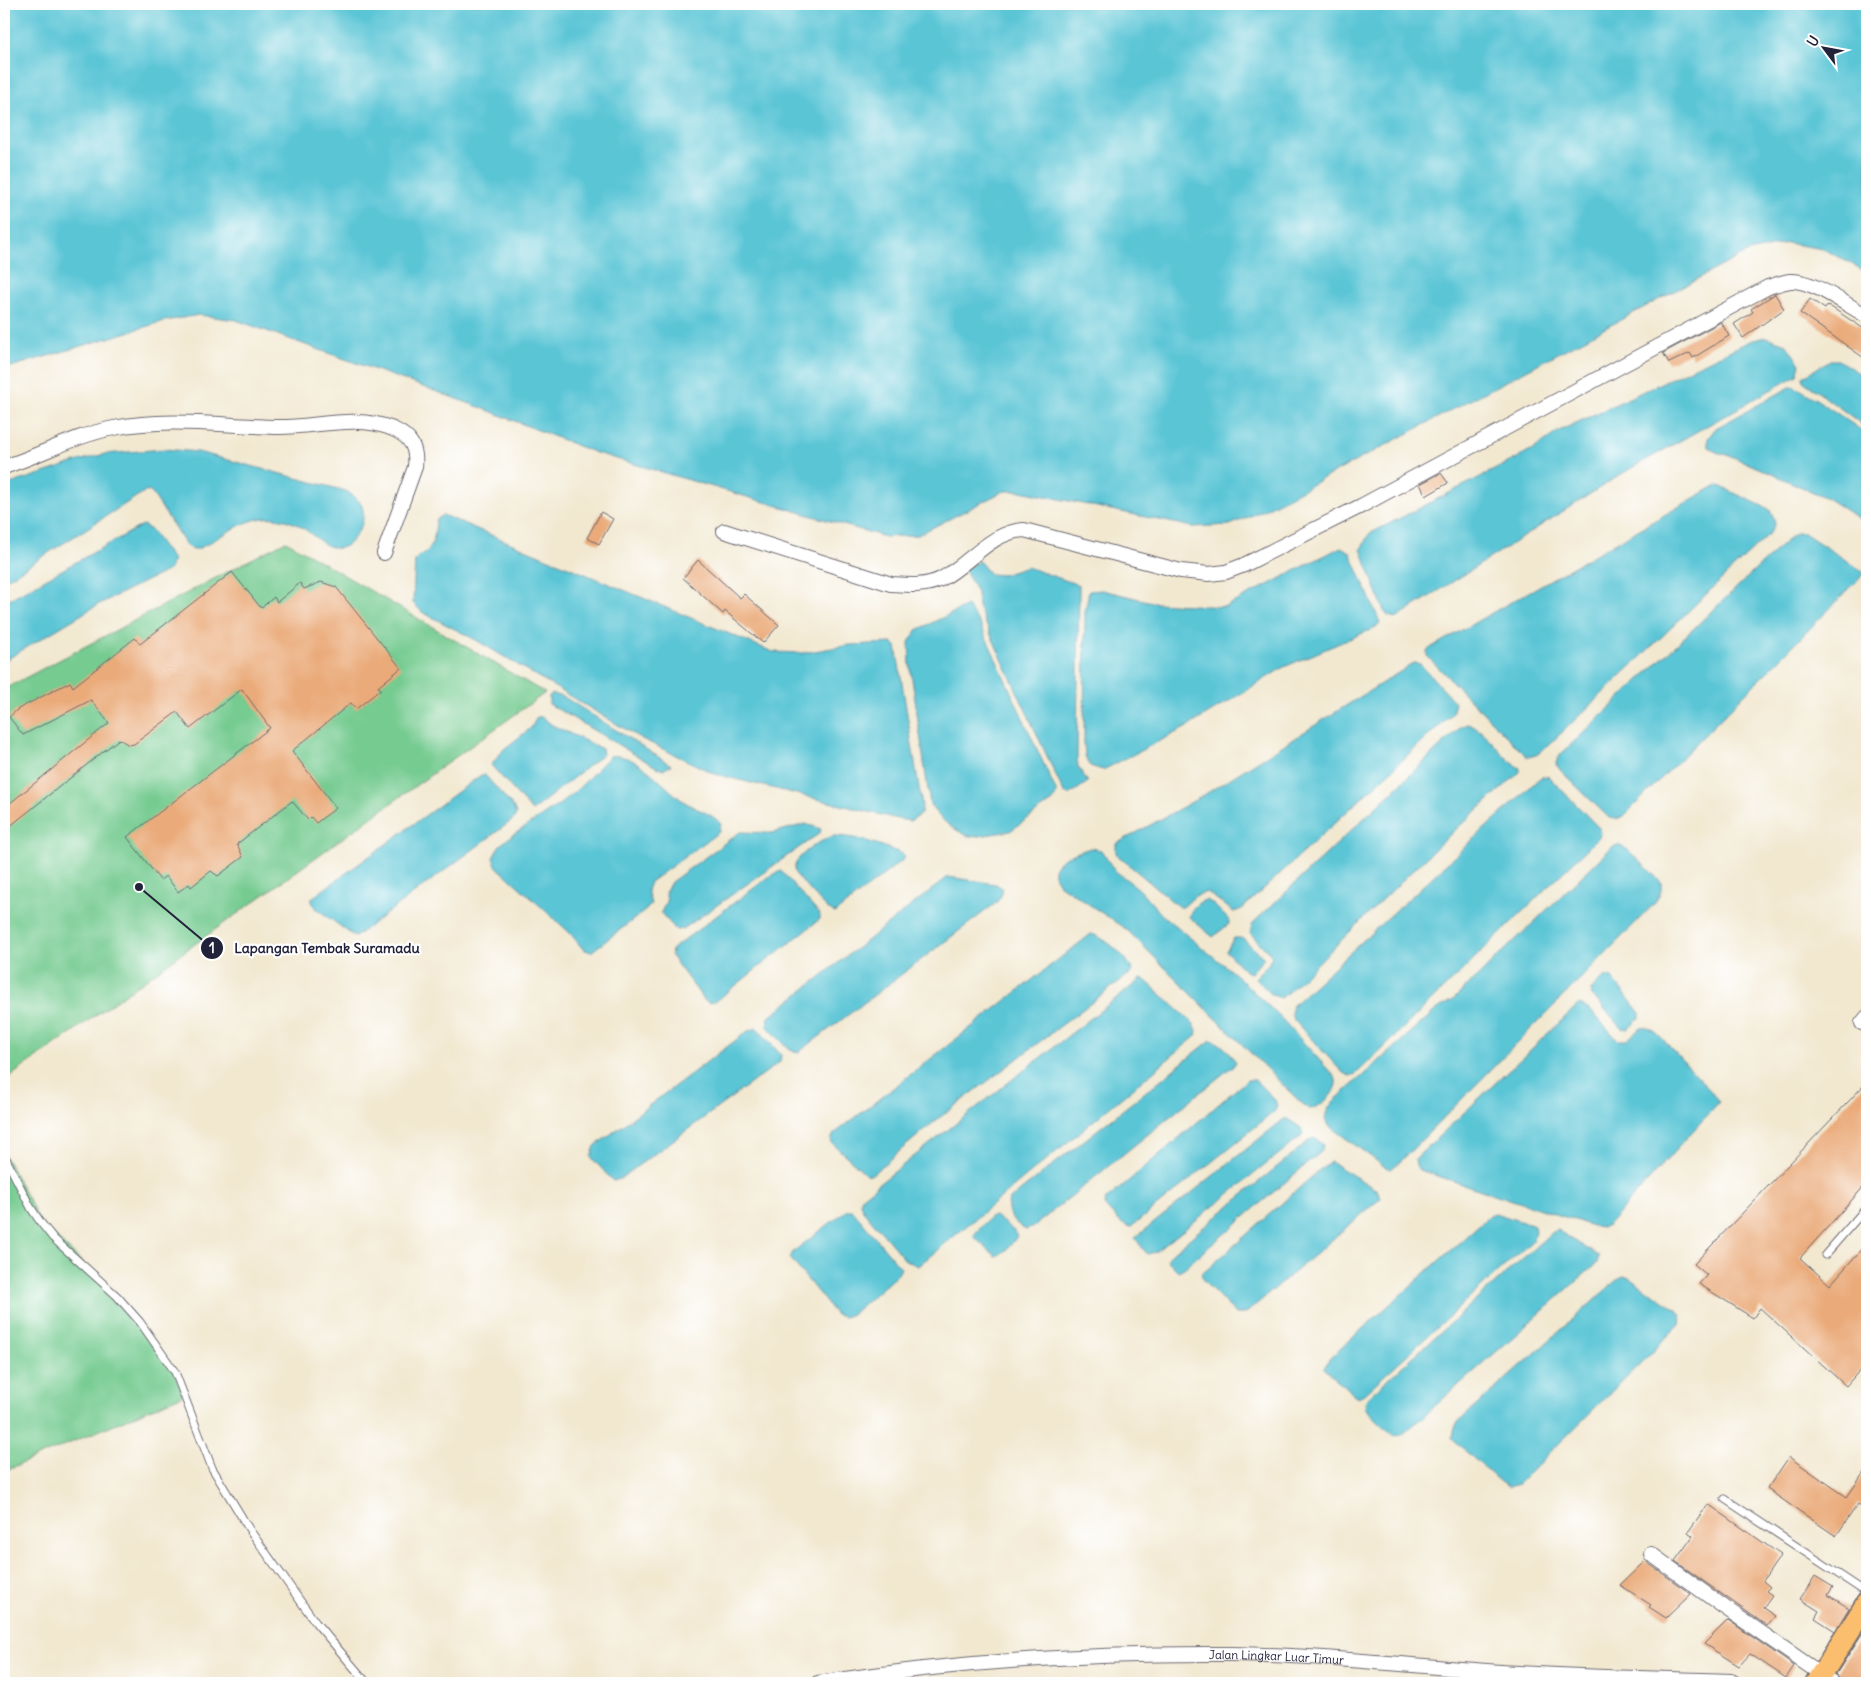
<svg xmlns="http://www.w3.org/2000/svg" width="1871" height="1687" viewBox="0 0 1871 1687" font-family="Delius,sans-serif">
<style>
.green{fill:#75cb90;stroke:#4c7666}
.water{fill:#5ac5d5;stroke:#3e7488}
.building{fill:#eaaa79}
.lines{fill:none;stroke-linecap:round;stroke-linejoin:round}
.service-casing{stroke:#6b676f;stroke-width:9}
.minor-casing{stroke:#6b676f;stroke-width:16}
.primary-casing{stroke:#6b676f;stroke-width:24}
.service{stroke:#fff;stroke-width:7}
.minor{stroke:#fff;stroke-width:14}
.primary{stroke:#fabe6e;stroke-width:21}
.labels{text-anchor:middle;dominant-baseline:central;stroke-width:4.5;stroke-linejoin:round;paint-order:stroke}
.street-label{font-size:12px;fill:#22223b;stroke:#fff}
.leader{fill:none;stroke:#22223b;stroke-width:2}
.callout-dot{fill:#22223b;stroke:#fff;stroke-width:2}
.mark-label{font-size:15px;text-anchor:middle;font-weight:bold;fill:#fff}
.callout-label{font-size:14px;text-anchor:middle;font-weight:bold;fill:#22223b;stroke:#fff;stroke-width:4.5;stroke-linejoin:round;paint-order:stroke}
</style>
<rect width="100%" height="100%" fill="#fff"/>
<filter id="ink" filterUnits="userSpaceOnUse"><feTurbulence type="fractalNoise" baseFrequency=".02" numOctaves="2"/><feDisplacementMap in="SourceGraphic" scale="10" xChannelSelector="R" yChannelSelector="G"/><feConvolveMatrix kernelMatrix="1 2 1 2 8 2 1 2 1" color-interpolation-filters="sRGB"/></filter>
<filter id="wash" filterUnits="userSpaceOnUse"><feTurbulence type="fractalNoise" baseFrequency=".0096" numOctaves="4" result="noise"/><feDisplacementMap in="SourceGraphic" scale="20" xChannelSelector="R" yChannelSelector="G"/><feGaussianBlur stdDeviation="1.12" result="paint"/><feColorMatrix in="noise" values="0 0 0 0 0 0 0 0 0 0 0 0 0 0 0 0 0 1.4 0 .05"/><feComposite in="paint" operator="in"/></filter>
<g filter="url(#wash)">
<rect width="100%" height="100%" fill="#f2e8d0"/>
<path class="green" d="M286,541l259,152 -541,388v-392z
M4,1155l37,68 76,73 58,76 8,23 -179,76z"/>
<path class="water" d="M4,4h1863v268l-44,-23 -36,-6 -41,10 -480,256 -36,16 -37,2 -172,-36h-17l-86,44 -33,2 -289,-84 -114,-45 -246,-88 -37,-5 -34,6 -161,48z
M1766,337l20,7 14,20 -3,11 -174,98 -227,145 -8,-2 -4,-5 -23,-62 8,-15 162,-83 28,-20 191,-90z
M1830,360h8l29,18v50l-64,-47v-4z
M1792,386c11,2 61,39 75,48v90l-40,-26 -96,-42 -15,-4 -8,-6v-8l8,-10z
M164,449l34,3 148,39c7,5 16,10 17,19 1,11 -1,16 -7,25 -18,28 -35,5 -53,-7 -10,-7 -28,-12 -40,-10 -22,3 -45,21 -65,31h-6l-6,-4 -32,-49 -5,-5 -5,1 -140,89v-95l78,-26 23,-6z
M1717,485l52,24c7,10 7,15 1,24l-218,209 -16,13 -8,2 -6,-5 -95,-96v-5l5,-4z
M443,515l330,137 30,1 47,-8 43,-2 3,3 26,160 -1,8 -11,7 -12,-2 -183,-45 -75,-36 -164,-98 -54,-28 -9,-9 2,-42c3,-7 9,-6 13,-11 7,-8 7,-21 8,-30z
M143,525l8,5 22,30 -4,10 -70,34 -95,57v-59z
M1796,533h8l57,37 3,4 -240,242 -8,3 -7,-1 -49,-48 -4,-7 3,-7 231,-219z
M1341,547l9,5 30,70 -3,5 -93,40 -97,60 -84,43 -13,-4 -5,-10 -1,-13 1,-132 4,-20 13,-1 54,13 69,4z
M979,561l11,13 13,1 24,-8 52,18 -2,170 1,12 10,15 -19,13 -5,-2 -86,-186 -1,-15 -13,-23z
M967,606l13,18 77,169 -4,8 -43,30 -37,6c-15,-3 -37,-20 -43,-33l-20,-139 -1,-23 8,-12z
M1414,663l6,1 31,34 4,5 -3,11 -210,195 -8,3 -27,-20 -12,4 -12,11h-4l-63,-53v-10l83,-46z
M553,694l11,3 107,68 -8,5 -7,-3 -107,-63v-8z
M537,717h5l10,8 50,24 1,5 -71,57 -41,-46 13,-16 27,-21z
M1467,724c22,6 33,34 53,44v4l-76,68 -158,154 -5,4 -9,-3 -17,-17 14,-15 3,-7 -22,-23 2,-9 210,-198z
M610,756c30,-4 56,36 78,48 11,7 24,9 33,20l-2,8 -69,50 -3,8 4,14 -5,6 -55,42 -8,-3 -14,-17 -72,-65 -4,-9 6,-12 11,-9 50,-33 19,-16z
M481,775h4l29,33 2,6 -2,5 -159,118 -38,-28 -5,-7v-4z
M1548,776l52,53 1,4 -3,5 -242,236 -6,2 -7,-3 -50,-54 -2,-6 2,-8 248,-228z
M806,824l15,5 -1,4 -137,96 -7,1 -15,-17 6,-14 -2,-6 6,-11 69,-50 32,1z
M833,836c24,0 48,9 70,18l2,4 -70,55 -8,-4 -31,-34c-10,-15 25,-35 37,-39z
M1618,845l10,5 33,32v9l-6,12 -254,258 -10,8 -6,-2 -56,-41c-6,-11 -3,-14 4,-24l103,-92 18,-11 158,-152z
M1090,848l11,2 13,20 25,19 23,26 74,60 44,42 55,60c6,12 -13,31 -26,32l-10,-8 -172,-171 -68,-46c-18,-22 15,-30 31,-36z
M781,871l39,44v4l-104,82 -6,2 -5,-2 -34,-45 1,-7 98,-73z
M948,877l48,7 6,4v6l-6,9 -197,149 -9,-2 -23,-24 2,-9z
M1206,900l6,3 17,17v4l-16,13 -24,-20c2,-8 8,-15 17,-17z
M1091,934c12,2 41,26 41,38l-193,146 -68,57 -5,-1 -33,-30 -2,-4 3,-6z
M1234,938h8l22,20 -13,15 -6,-2 -19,-20z
M1605,976l7,2 28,35v5l-12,11 -6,-1 -30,-33 -1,-5z
M1141,979l4,1 48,43 4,8 -1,5 -278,230 -13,-6 -43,-51 -2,-6 2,-6z
M1579,1004l11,6 28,30h9c13,-11 14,-18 30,-7l61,66 1,3 -111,123 -5,2 -10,-1 -174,-56 -3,-4 -1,-7z
M757,1028l24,27 -1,7 -160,117 -7,2 -22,-24 4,-11 153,-115z
M1211,1040c10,2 19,13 25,22l-2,3 -201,162 -7,3c-11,-6 -23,-18 -16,-31z
M1247,1080h8l20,20 2,6 -2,5 -144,116 -10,-4 -17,-18 2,-5z
M1284,1119h4l13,9 2,7 -147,117 -9,2 -12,-16z
M1314,1138l9,6 -1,7 -138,117 -6,3 -11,-11 5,-7 139,-114z
M1331,1162l46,28 4,8 -136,116h-9l-31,-32 -4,-7 124,-110z
M847,1210h5l49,58 -3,6 -46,40 -8,3 -8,-2 -46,-57 3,-6z
M1495,1213l40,13 1,6 -4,9 -168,153 -6,3 -5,-3 -29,-26 6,-10 160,-143z
M995,1216l19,15 3,5c-5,8 -13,18 -22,20l-22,-20 17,-19z
M1557,1230l42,26 -2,7 -195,172 -8,1 -28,-27 -1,-5 3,-7 184,-165z
M1624,1276l6,2 47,32 4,6 -1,8 -162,160 -9,3 -9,-5 -49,-44 6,-15 162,-145z"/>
<g id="blocks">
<path class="building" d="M1775,294l9,15 -41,29 -9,-14 19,-12 -2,-3z
M1810,299l15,10 3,-4 36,24 3,-4v35l-67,-47z
M1721,322l8,14 -36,22 -3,-5 -21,10 -6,-10z
M1441,473l7,10 -22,13 -6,-12z
M601,512l12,7 -14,25 -12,-6z
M698,560l42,38 4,-4 35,31 -16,18 -38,-32 -2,3 -40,-36z
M232,572l29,36 13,-11 3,5 23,-19 4,6 17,-7 15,5 65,81 -23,19 3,2 -25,20 -5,-6 -59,48 44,57 -20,15 -5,-6 -3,3 -16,-19 -55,43 6,13 -25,19 -7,-5 -20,16 -2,-3 -11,8 -12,-16 -6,4 -33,-43 143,-109 -28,-39 -52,40 -13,-17 -43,32 -5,1 -10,-6 -115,92v-23l105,-85 -18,-23 -68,35 -14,-18 9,-8 52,-27 3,5 62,-49 5,6z
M1867,1082v101l-67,75 30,27 37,-42v119l-21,24 -86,-78 -7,10 -54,-34 8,-9 -13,-11z
M1789,1457l58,40 20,-29v42l-9,-6 -22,32 -69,-47z
M1708,1504l73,51 -18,26 7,6 -4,4 6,4 -9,13 12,8 -8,10 -92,-65 18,-25 -5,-4z
M1645,1561l46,33 -25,24 -17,-11 2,-2 -31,-20z
M1815,1576l18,11 -5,8 21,13 -14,23 -20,-13 4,-7 -19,-12z
M1728,1620l66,46 -8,12 -36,-24 -11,12 -35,-22z
M1867,1626v57h-23l-8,-9z"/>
</g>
</g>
<g filter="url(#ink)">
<use href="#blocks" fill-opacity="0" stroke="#6b676f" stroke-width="1"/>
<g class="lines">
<defs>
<path id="service" d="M4,1155l27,53 10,15 12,15 64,58 23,26 35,50 37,96 37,61 67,94 51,60
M1825,1255l42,-48
M1725,1499l142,94"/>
<g id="minor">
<path d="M4,467c37,-12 72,-32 110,-39 54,-11 112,-2 166,-1 38,0 76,-13 113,2 18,8 24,19 22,38l-31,86"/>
<path d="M724,531l167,53c17,1 34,3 50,-5 29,-15 49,-47 83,-49l157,41 28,3 17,-2 18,-7 117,-59 407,-219c7,-2 15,-5 22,-6 22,-2 58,25 77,35"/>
<path d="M1862,1023l5,-6"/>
<path d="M1651,1554l73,53 110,76"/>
<path id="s1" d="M818,1683c137,-22 274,-30 412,-29 86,1 172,11 257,17 81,6 163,7 244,10l3,2"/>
</g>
<path id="primary" d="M1816,1683l51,-80"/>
</defs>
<use href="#service" class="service-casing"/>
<use href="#minor" class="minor-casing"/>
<use href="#primary" class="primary-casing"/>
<use href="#service" class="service"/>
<use href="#minor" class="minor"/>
<use href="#primary" class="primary"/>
</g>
</g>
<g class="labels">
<g class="street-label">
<text stroke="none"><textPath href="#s1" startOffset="460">Jalan Lingkar Luar Timur</textPath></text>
</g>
</g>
<path class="leader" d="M139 887L212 948"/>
<g class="callout-dot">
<circle cx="139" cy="887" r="5"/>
<circle cx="212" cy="948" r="12"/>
</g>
<g class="mark-label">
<text x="212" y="953">1</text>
</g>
<g class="callout-label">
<text x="327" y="953">Lapangan Tembak Suramadu</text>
</g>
<rect width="1871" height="1687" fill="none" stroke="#fff" stroke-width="20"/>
<g transform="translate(1824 48) rotate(302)" stroke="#ffffff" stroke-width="4" paint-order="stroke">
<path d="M0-4L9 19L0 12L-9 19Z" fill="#22223b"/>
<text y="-8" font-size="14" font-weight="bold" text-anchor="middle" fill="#22223b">U</text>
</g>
</svg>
